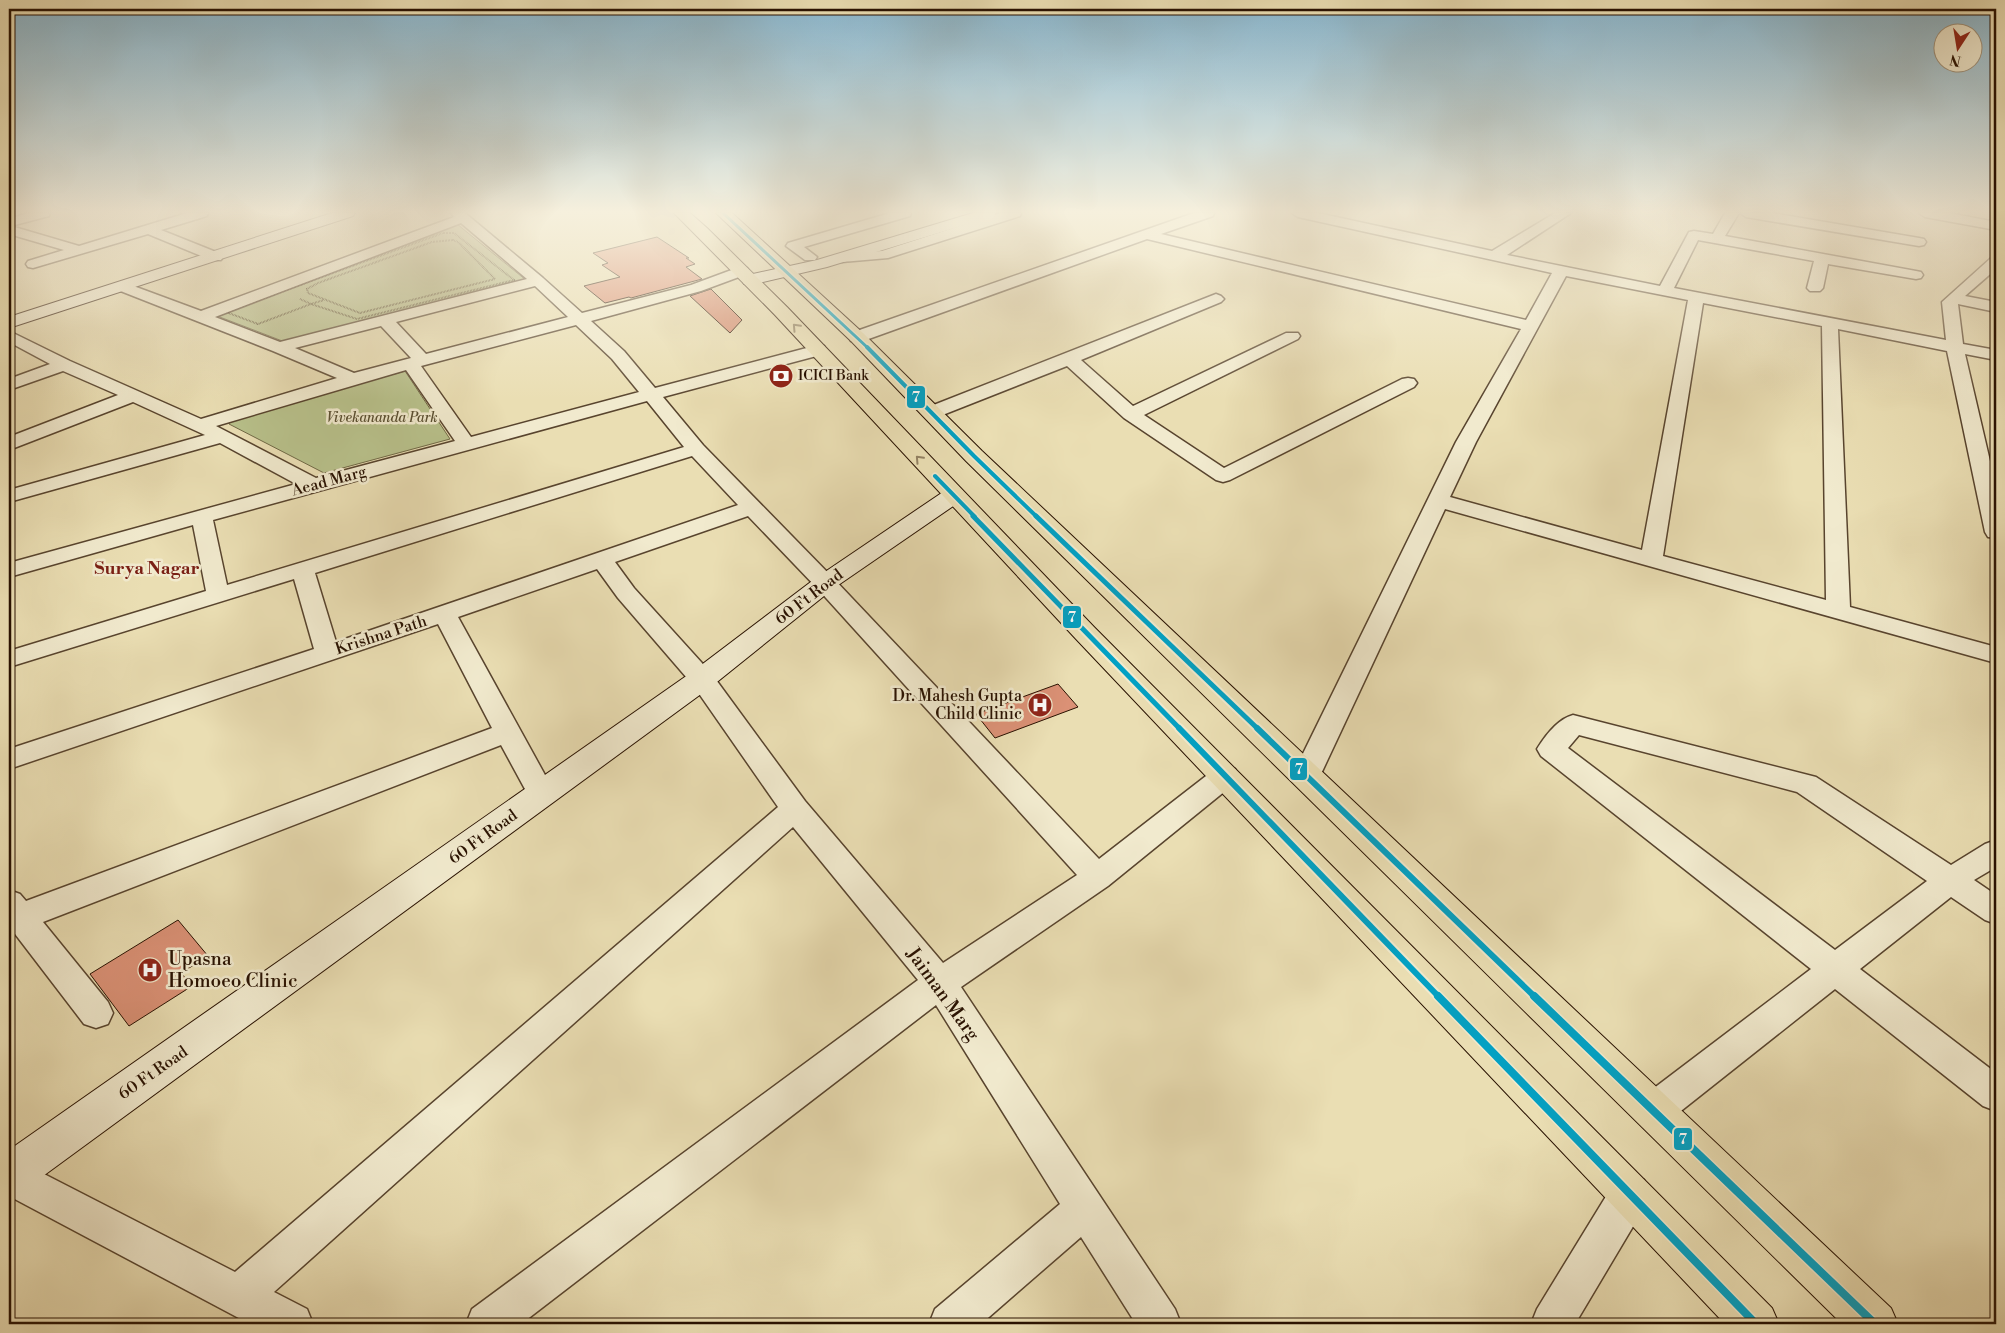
<svg xmlns="http://www.w3.org/2000/svg" width="2005" height="1333" viewBox="0 0 2005 1333" font-family="'Libre Bodoni',serif">
<style>
.green{fill:#b8c18b;stroke:#706946}
.building{fill:#db9176;stroke:#281101}
.lines{fill:none;stroke-linecap:round;stroke-linejoin:round}
.street-casing{stroke:#58442e;stroke-width:3}
.secondary-casing{stroke:#281101;stroke-width:2}
.primary-casing{stroke:#281101;stroke-width:2}
.path{stroke:#281101;stroke-width:2;stroke-dasharray:0.5 1;stroke-linecap:butt}
.street{fill:#f1eace;fill-rule:evenodd}
.secondary{fill:#f1eace;fill-rule:evenodd}
.primary{fill:#eadeb3;fill-rule:evenodd}
.bus-1-far4-casing{stroke:#f1eace;stroke-width:5.5}
.bus-1-far3-casing{stroke:#f1eace;stroke-width:7}
.bus-1-far2-casing{stroke:#f1eace;stroke-width:9}
.bus-1-far1-casing{stroke:#f1eace;stroke-width:10}
.bus-1-casing{stroke:#f1eace;stroke-width:11}
.bus-1-far4{stroke:#02a1c4;stroke-width:3}
.bus-1-far3{stroke:#02a1c4;stroke-width:4}
.bus-1-far2{stroke:#02a1c4;stroke-width:5}
.bus-1-far1{stroke:#02a1c4;stroke-width:6}
.bus-1{stroke:#02a1c4;stroke-width:8}
.oneway{stroke:#938263}
.labels{text-anchor:middle;dominant-baseline:central;stroke-width:5;stroke-linejoin:round;paint-order:stroke}
.far-poi-label{font-size:14px;fill:#281101;stroke:#f1eace;text-anchor:start}
.far-park-label{font-size:14px;font-style:italic;fill:#5a4f31;stroke:#f1eace}
.street-label{font-size:16px;fill:#281101;stroke:#f1eace}
.poi-label{font-size:16px;fill:#281101;stroke:#f1eace;text-anchor:end}
.neighbourhood-label{font-size:18px;font-weight:bold;fill:#7a1f14;stroke:#f1eace}
.near-poi-label{font-size:19px;fill:#281101;stroke:#f1eace;text-anchor:start}
.near-street-label{font-size:19px;fill:#281101;stroke:#f1eace}
.line-badge{stroke:#f1eace;stroke-width:2}
.badge-label{font-size:14px;text-anchor:middle;font-weight:bold;fill:#fff}
</style>
<rect width="100%" height="100%" fill="#eadeb3"/>
<filter id="stains"><feTurbulence type="fractalNoise" baseFrequency=".004" numOctaves="4"/><feColorMatrix values="0 0 0 0 .2 0 0 0 0 .09 0 0 0 0 .02 0 0 0 .5 -.17"/></filter>
<radialGradient id="worn" r=".72"><stop offset=".6" stop-color="#630" stop-opacity="0"/><stop offset="1" stop-color="#630" stop-opacity=".3"/></radialGradient>
<path class="green" d="M457,224l70,57 -242,61 -73,-28z
M405,371l45,68 -126,34 -95,-49 1,-4z"/>
<path class="building" d="M657,237l32,21h-3l9,6 -9,3 16,12 -71,19 -2,-1 -24,6 -21,-17 36,-9 -18,-12 6,-2 -15,-10z
M711,289l31,31 -12,13 -40,-37z
M1058,684l20,23 -83,31 -19,-24z
M178,920l30,36 -27,17 11,13 -63,40 -39,-52z"/>
<g class="lines">
<defs>
<path id="street" d="M28,213h22l-1,3 -38,10 68,20 108,-33h21l-1,3 -46,14 60,24 2,3 -2,3h-10l-63,-26 -115,34 -5,-1 -2,-3 2,-3 36,-11 -55,-16v-15z
M451,213h14l78,65 39,35 109,-28 46,-17h10l2,3 -2,3 -46,17 -110,30 33,30 31,37 163,-43 6,1 2,4 -2,4 -161,43 40,48 130,133 266,281 116,-90 10,-3 10,3 4,7 -4,7 -127,103 -147,101 214,322 6,15h-45l-55,-87 -100,87h-52l6,-15 125,-105 -124,-199 -415,319h-55l6,-15 446,-329 -125,-153 -519,465 33,17 6,15h-63l-241,-128v-40l226,116 543,-465 -85,-122 -75,-87 -21,-29 -139,48 98,178 -4,7 -10,4 -10,-4 -31,-57 -458,177 65,80 5,11 -5,11 -12,4 -12,-4 -75,-98v-36l11,4 6,7 466,-173 -54,-104 -429,145v-20l305,-100 -20,-70 -285,88v-16l197,-60 -13,-66 -184,52v-14l287,-79 -76,-41 -211,59v-12l196,-55 -72,-33 -124,48v-13l109,-42 -55,-24 -54,19v-11l41,-15 -41,-22v-11l61,30 131,58 136,-41 -64,-27 -155,-61 -3,-3 3,-3h10l73,27 253,-94zM461,223l66,56 -247,63 -65,-25zM535,286l33,31 -142,37 -30,-32zM576,325l36,34 27,33 -168,45 -50,-71zM381,326l30,32 -57,15 -59,-25zM406,370l49,71 -139,37 -100,-52zM647,401l37,46 -457,138 -14,-65zM692,456l46,49 -402,137 -21,-69zM748,516l69,72 260,287 -134,88 -138,-162 -94,-128 -77,-85 -19,-26z
M890,213h21l-1,3 -106,31 13,10 -2,3h-10l-19,-14 2,-3z
M1000,213h21l-1,3 -132,42 -46,4 -5,-1 -2,-3 2,-3 5,-1 40,-3z
M1194,213h20l-1,3 -52,18 365,86 26,-47 -254,-56 -6,-4h26l174,38 63,-38h16l-64,42 153,31 29,-54 5,-1 19,3 12,-21h14l-14,23 191,35 5,1 2,3 -2,3 -5,1 -88,-15 -5,24 -3,3h-10l-3,-3 7,-27 -116,-21 -24,48 272,52 -4,-38 49,-44 5,-1v12l-31,27 31,6v10l-38,-8 5,40 33,6v10l-31,-6 31,133v51l-8,-1 -3,-5 -38,-181 -109,-22 12,278 146,40v16l-551,-154 -125,267 -4,7 -10,3 -10,-3 -4,-7 164,-334 65,-113 -374,-90 -284,102h-12l-2,-4 2,-4zM1566,276l122,24 -46,250 -192,-53 26,-55zM1703,303l119,23 4,274 -163,-44z
M1740,213h32l147,25 5,1 2,3 -2,3 -5,1 -173,-29z
M1919,213h30l47,9v8l-71,-13z
M1216,294l5,2 3,3 -3,3 -140,58 52,46 153,-73h12l2,3 -2,3 -154,76 80,53 178,-89 6,-1 6,1 3,4 -3,4 -184,93 -7,2 -7,-2 -92,-62 -57,-52 -127,50 -7,2 -7,-2 -2,-4 2,-4z
M1573,715l243,62 135,88 34,-21 11,-4v27l-22,13 22,15v29l-11,-4 -34,-23 -91,72 136,104v38l-13,-5 -148,-117 -168,133 -13,5 -13,-5 -5,-12 5,-12 170,-129 -270,-213 -4,-7c8,-13 21,-30 36,-34zM1579,735l218,57 130,89 -92,69 -267,-202z
M1630,1175l14,5 5,14 -5,14 -69,116h-44l6,-15 79,-129z"/>
<path id="secondary" d="M332,213h23l-2,3 -344,112v-11z
M973,213h23l-2,3 -167,51 -77,18 -6,-1 -2,-4 2,-4 73,-16z
M954,488l8,2 3,5 -3,5 -128,88 -122,98 -688,504 -15,6v-46l683,-478 124,-94 130,-88z"/>
<path id="primary" d="M674,213h16l17,15 80,79 307,320 678,681 7,16h-54l-649,-685 -301,-324z
M716,213h16l131,120 119,118 909,857 7,16h-56l-876,-863 -115,-120z"/>
</defs>
<use href="#street" class="street-casing"/>
<use href="#secondary" class="secondary-casing"/>
<use href="#primary" class="primary-casing"/>
<path class="path" d="M443,233h11l60,47 -157,39 -46,-15 -53,20 -32,-12z
M453,240l5,2 37,37 -135,34 -52,-20 -1,-4 11,-6 114,-41z
M300,299l11,5 13,-4"/>
<use href="#street" class="street"/>
<use href="#secondary" class="secondary"/>
<use href="#primary" class="primary"/>
<defs>
<path id="bus-1-far4" d="M723,213l145,135"/>
<path id="bus-1-far3" d="M867,347l107,109 63,61
M935,476l40,41"/>
<path id="bus-1-far2" d="M973,516l207,213
M1036,516l222,213"/>
<path id="bus-1-far1" d="M1179,728l260,269
M1257,728l278,269"/>
<path id="bus-1" d="M1438,996l318,328
M1534,996l341,328"/>
</defs>
<use href="#bus-1-far4" class="bus-1-far4-casing"/>
<use href="#bus-1-far3" class="bus-1-far3-casing"/>
<use href="#bus-1-far2" class="bus-1-far2-casing"/>
<use href="#bus-1-far1" class="bus-1-far1-casing"/>
<use href="#bus-1" class="bus-1-casing"/>
<use href="#bus-1-far4" class="bus-1-far4"/>
<use href="#bus-1-far3" class="bus-1-far3"/>
<use href="#bus-1-far2" class="bus-1-far2"/>
<use href="#bus-1-far1" class="bus-1-far1"/>
<use href="#bus-1" class="bus-1"/>
</g>
<defs><path id="oneway-chevron" d="M-2-3.5L2.5 0L-2 3.5" fill="none" stroke-width="1.6" stroke-linecap="round" stroke-linejoin="round" transform="scale(1.25)"/></defs>
<g class="oneway">
<use href="#oneway-chevron" transform="translate(796 327) rotate(-133)"/>
<use href="#oneway-chevron" transform="translate(919 459) rotate(-133)"/>
</g>
<linearGradient id="sky" x2="0" y2="1"><stop stop-color="#88b7d0"/><stop offset="0.53" stop-color="#f6f0dd"/><stop offset="1" stop-color="#f6f0dd" stop-opacity="0"/></linearGradient>
<rect width="2005" height="400" fill="url(#sky)"/>
<defs>
<symbol id="bank-disc" viewBox="-11 -11 22 22"><circle r="9.5" fill="#8f2418" stroke="#f1eace"/><path d="M-6-4H6V4H-6ZM0-2.3a2.3 2.3 0 1 0 0 4.6a2.3 2.3 0 1 0 0-4.6Z" fill="#fff"/></symbol>
<symbol id="hospital-disc" viewBox="-11 -11 22 22"><circle r="9.5" fill="#8f2418" stroke="#f1eace"/><path d="M-5-5h3v3.5h4V-5h3V5h-3V1.5h-4V5h-3Z" fill="#fff"/></symbol>
</defs>
<g fill-rule="evenodd">
<use href="#bank-disc" x="767" y="362" width="28" height="28"/>
<use href="#hospital-disc" x="1026" y="691" width="28" height="28"/>
<use href="#hospital-disc" x="136" y="956" width="28" height="28"/>
</g>
<g class="labels">
<g class="far-poi-label">
<text x="798" y="376">ICICI Bank</text>
</g>
<g class="far-park-label">
<text x="382" y="418">Vivekananda Park</text>
</g>
<g class="street-label">
<text transform="translate(329 481) rotate(-15)">Aead Marg</text>
<text transform="translate(809 597) rotate(-37)">60 Ft Road</text>
<text transform="translate(381 635) rotate(-18)">Krishna Path</text>
<text transform="translate(483 837) rotate(-36)">60 Ft Road</text>
<text transform="translate(153 1073) rotate(-35)">60 Ft Road</text>
</g>
<g class="poi-label">
<text x="1022" y="696">Dr. Mahesh Gupta<tspan x="1022" dy="18">Child Clinic</tspan></text>
</g>
<g class="neighbourhood-label">
<text x="147" y="568">Surya Nagar</text>
</g>
<g class="near-poi-label">
<text x="168" y="959">Upasna<tspan x="168" dy="22">Homoeo Clinic</tspan></text>
</g>
<g class="near-street-label">
<text transform="translate(943 994) rotate(54)">Jaiman Marg</text>
</g>
</g>
<g class="line-badge">
<rect x="906" y="385" width="20" height="24" rx="5" fill="#02a1c4"/>
<rect x="1062" y="605" width="20" height="24" rx="5" fill="#02a1c4"/>
<rect x="1289" y="757" width="19" height="24" rx="5" fill="#02a1c4"/>
<rect x="1673" y="1127" width="20" height="24" rx="5" fill="#02a1c4"/>
</g>
<g class="badge-label">
<text x="916" y="402">7</text>
<text x="1072" y="622">7</text>
<text x="1299" y="774">7</text>
<text x="1683" y="1144">7</text>
</g>
<rect width="2005" height="1333" fill="none" stroke="#eadeb3" stroke-width="30"/>
<rect x="10" y="10" width="1985" height="1313" fill="none" stroke="#281101" stroke-width="2.5"/>
<rect x="15" y="15" width="1975" height="1303" fill="none" stroke="#281101"/>
<g transform="translate(1958 48) rotate(192)"><circle r="24" fill="#f1eace" stroke="#a1937c"/>
<path d="M0-4L9 19L0 12L-9 19Z" fill="#8f2418"/>
<text y="-8" font-size="14" font-weight="bold" text-anchor="middle" fill="#281101">N</text>
</g>
<rect width="100%" height="100%" filter="url(#stains)"/>
<rect width="100%" height="100%" fill="url(#worn)"/>
</svg>
